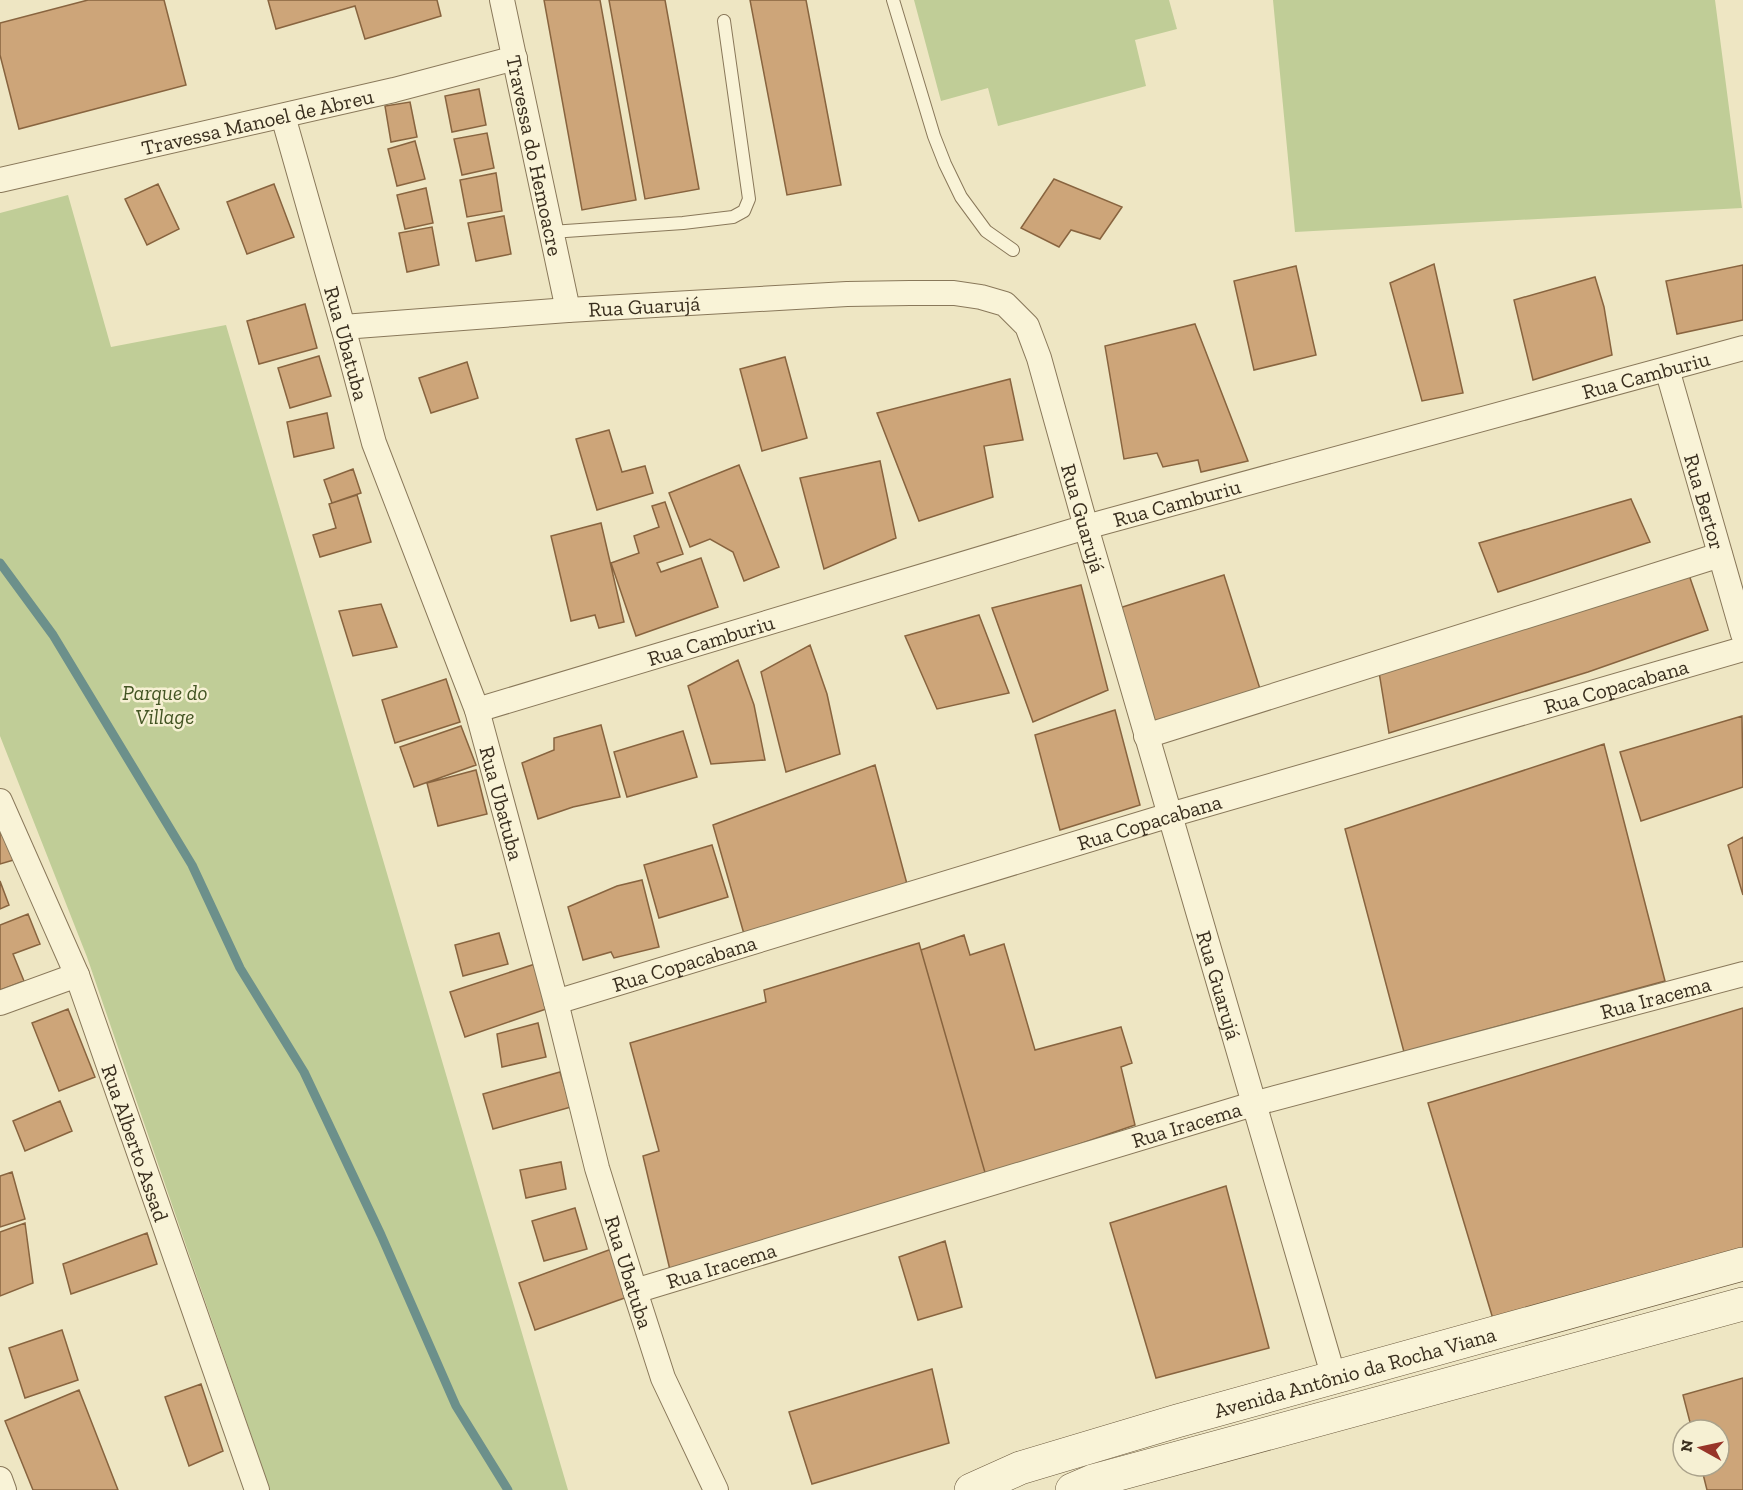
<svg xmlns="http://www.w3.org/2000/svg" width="1743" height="1490" viewBox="0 0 1743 1490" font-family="'Zilla Slab',serif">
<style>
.green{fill:#c0cd97}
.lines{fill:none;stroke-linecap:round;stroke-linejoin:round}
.stream{stroke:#6c908b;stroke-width:9}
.building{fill:#cda579;stroke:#88643f;stroke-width:1.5}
.service-casing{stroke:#89785a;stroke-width:14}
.minor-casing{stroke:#89785a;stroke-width:26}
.secondary-casing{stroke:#6b593d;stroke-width:34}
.service{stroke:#f9f3d7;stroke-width:12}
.minor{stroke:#f9f3d7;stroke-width:24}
.secondary{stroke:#f9f3d7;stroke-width:33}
.labels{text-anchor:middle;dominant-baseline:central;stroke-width:5;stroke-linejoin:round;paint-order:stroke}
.street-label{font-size:21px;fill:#392e1e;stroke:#f6f0d3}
.park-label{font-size:21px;font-style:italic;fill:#435524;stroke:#f6f0d3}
</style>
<rect width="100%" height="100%" fill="#eee6c3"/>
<path class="green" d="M914,0h255l8,29 -42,11 11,46 -148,40 -10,-38 -47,13z
M1273,0h442l27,208 -447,24z
M68,195l43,152 115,-22 342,1165h-298l-183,-533 -87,-221v-523z"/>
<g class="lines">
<path class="stream" d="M0,563l53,72 139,230 48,103 64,104 77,163 75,171 52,84"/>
</g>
<path class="building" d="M88,0h76l22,85 -167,44 -19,-74v-32z
M268,0h169l4,16 -76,23 -10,-33 -79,23z
M544,0h56l36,200 -54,10z
M609,0h56l34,189 -54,10z
M750,0h56l35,185 -54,10z
M479,89l7,36 -34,7 -7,-36z
M410,102l7,35 -26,5 -6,-36z
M487,133l7,35 -32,7 -8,-36z
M415,141l10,38 -28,7 -9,-37z
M496,173l6,38 -35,6 -7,-37z
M1054,179l68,28 -22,32 -29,-9 -12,17 -38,-19z
M158,184l21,45 -32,16 -22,-46z
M274,184l20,53 -47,17 -20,-52z
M426,188l7,35 -28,6 -8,-34z
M504,216l7,38 -35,7 -8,-38z
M432,227l7,38 -32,7 -8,-39z
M1434,264l29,129 -41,8 -32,-118z
M1743,265v55l-66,14 -11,-53z
M1296,266l20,89 -62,15 -20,-89z
M1595,277l9,30 8,48 -79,25 -19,-80z
M305,304l12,44 -58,16 -12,-43z
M1195,324l53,137 -47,11 -3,-12 -35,7 -6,-14 -33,6 -19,-113z
M319,356l12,40 -41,12 -12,-40z
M785,357l22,81 -45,13 -22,-82z
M467,362l11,36 -47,15 -12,-35z
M1010,379l13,61 -39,6 9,51 -74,24 -42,-108z
M327,413l7,35 -40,9 -7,-35z
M609,430l13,42 23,-6 8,27 -56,17 -21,-71z
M880,461l16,77 -72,31 -24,-91z
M739,465l40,102 -35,14 -11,-29 -23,-13 -20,8 -21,-54z
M353,469l8,24 -29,10 -8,-23z
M357,495l14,47 -51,15 -7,-22 23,-7 -7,-24z
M1631,499l19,43 -152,50 -19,-49z
M665,502l18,52 -26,9 4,9 40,-14 17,49 -82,29 -25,-73 28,-10 -5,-17 25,-9 -7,-21z
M601,523l23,99 -25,6 -4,-13 -24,6 -20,-85z
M1688,572l20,58 -120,42 -199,61 -10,-61z
M1224,575l37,117 -111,35 -37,-117z
M1081,585l27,105 -75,32 -41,-114z
M381,604l16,43 -44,9 -14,-45z
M979,615l30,78 -72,16 -32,-73z
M810,645l17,49 13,60 -54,18 -25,-100z
M738,660l16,45 11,55 -54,4 -23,-78z
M446,679l14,43 -65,21 -13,-43z
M1115,710l25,95 -80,25 -25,-95z
M1742,716l1,71 -102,34 -21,-69z
M601,725l19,72 -47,10 -35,12 -16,-56 32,-13v-12z
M461,726l15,39 -62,22 -14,-40z
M683,731l14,46 -70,20 -13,-45z
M1604,744l61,237 -261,71 -59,-223z
M875,765l32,119 -163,50 -31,-109z
M476,770l11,44 -49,12 -11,-43z
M4,832l13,27 -17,5v-31z
M1743,837v58l-15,-50z
M712,845l16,52 -69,21 -15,-53z
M642,880l17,67 -45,11 -3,-6 -28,8 -15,-53 49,-21z
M0,881l9,24 -9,4z
M28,914l12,30 -27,10 11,27 -24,9v-65z
M499,933l9,31 -45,12 -8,-31z
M964,935l6,20 34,-11 31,106 86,-23 11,36 -11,4 14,58 -149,51 -65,-226z
M919,943l67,233 -316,94 -27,-114 16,-5 -29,-108 136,-41 -2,-12z
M535,964l14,44 -84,29 -15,-45z
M1743,1008v242l-250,69 -65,-216z
M68,1009l27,68 -36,14 -27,-68z
M538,1023l8,34 -44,10 -5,-33z
M560,1072l11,35 -78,22 -10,-35z
M60,1101l12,30 -47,20 -12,-30z
M561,1162l5,27 -40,9 -6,-28z
M12,1172l13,47 -25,8v-51z
M1226,1186l43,162 -113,30 -46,-155z
M575,1208l12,41 -43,12 -12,-40z
M25,1223l8,60 -33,13v-64z
M147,1233l10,31 -86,30 -8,-30z
M945,1241l17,66 -44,13 -19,-63z
M617,1247l16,48 -98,35 -16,-47z
M62,1330l16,50 -53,18 -16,-50z
M932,1369l17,74 -137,41 -23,-72z
M1743,1378v112h-36l-6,-24h18v-36h-27l-9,-35z
M201,1384l22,67 -34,15 -24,-69z
M79,1390l39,100h-85l-28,-69z"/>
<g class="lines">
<defs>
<path id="service" d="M893,0l41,136 11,28 16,33 25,34 27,19
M551,232l132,-9 50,-6 11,-6 5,-12 -25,-178"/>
<g id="minor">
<path id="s1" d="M502,0l66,310"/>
<path id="s2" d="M283,116l60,211 31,116 103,267 79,292 41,166 38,123 28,87 53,112"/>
<path id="s3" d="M0,180l394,-90 121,-32"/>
<path id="s4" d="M343,327l225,-17 279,-16 63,-1h44l27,4 24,7 22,22 12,32 47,169 248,851"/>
<path id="s5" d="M1667,369l76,265"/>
<path id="s6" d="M477,710l609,-183 657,-179"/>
<path d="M1146,736l574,-181"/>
<path id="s7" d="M0,801l77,174 180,515"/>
<path id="s8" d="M556,1002l614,-187 573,-166"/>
<path d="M0,1003l77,-28"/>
<path id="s9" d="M635,1291l618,-187 490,-130"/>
<path d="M0,1479l4,11"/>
</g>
<g id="secondary">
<path id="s10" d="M971,1490l49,-22 157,-47 566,-157"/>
<path d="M1072,1490l21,-9 650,-177"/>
</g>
</defs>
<use href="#service" class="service-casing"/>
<use href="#minor" class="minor-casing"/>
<use href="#secondary" class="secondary-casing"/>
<use href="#service" class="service"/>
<use href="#minor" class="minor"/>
<use href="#secondary" class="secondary"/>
</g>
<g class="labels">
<g class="street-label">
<text stroke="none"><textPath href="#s3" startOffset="264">Travessa Manoel de Abreu</textPath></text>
<text stroke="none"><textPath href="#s1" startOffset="159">Travessa do Hemoacre</textPath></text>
<text stroke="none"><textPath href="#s4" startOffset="302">Rua Guarujá</textPath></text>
<text stroke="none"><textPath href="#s2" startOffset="236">Rua Ubatuba</textPath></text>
<text stroke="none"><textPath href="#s6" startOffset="1216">Rua Camburiu</textPath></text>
<text stroke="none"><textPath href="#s6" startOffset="730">Rua Camburiu</textPath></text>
<text stroke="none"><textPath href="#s5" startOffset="138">Rua Bertor</textPath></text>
<text stroke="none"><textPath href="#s4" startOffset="896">Rua Guarujá</textPath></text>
<text stroke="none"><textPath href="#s6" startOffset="244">Rua Camburiu</textPath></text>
<text stroke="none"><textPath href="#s8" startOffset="1106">Rua Copacabana</textPath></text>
<text stroke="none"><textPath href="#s2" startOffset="722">Rua Ubatuba</textPath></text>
<text stroke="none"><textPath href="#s8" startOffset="620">Rua Copacabana</textPath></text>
<text stroke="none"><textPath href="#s8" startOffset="134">Rua Copacabana</textPath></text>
<text stroke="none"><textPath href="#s4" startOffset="1382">Rua Guarujá</textPath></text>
<text stroke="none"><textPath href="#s9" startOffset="1062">Rua Iracema</textPath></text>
<text stroke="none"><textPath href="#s9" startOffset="576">Rua Iracema</textPath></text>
<text stroke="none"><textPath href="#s7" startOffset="368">Rua Alberto Assad</textPath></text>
<text stroke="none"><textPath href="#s9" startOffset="90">Rua Iracema</textPath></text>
<text stroke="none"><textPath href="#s2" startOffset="1208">Rua Ubatuba</textPath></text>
<text stroke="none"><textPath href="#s10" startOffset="402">Avenida Antônio da Rocha Viana</textPath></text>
</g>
<g class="park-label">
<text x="165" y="692">Parque do<tspan x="165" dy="24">Village</tspan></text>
</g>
</g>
<g transform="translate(1701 1448) rotate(278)"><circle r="28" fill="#f6f0d3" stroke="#aaa28b" stroke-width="1.5"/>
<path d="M0-4.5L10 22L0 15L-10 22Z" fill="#983529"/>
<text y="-9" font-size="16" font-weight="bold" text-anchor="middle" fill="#392e1e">N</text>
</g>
</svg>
